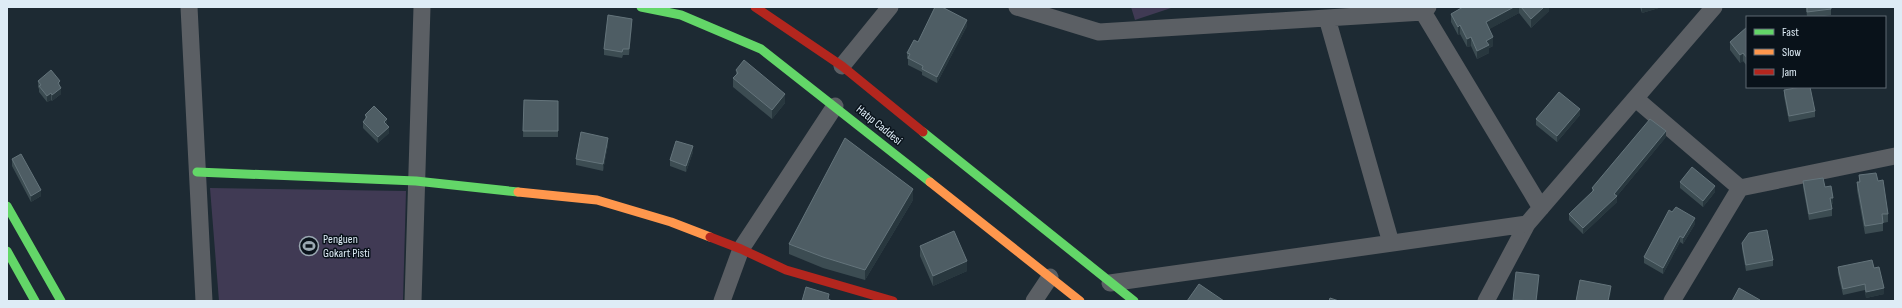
<svg xmlns="http://www.w3.org/2000/svg" width="1902" height="308" viewBox="0 0 1902 308" font-family="'Sofia Sans Condensed',sans-serif">
<style>
.green{fill:#403a54}
.lines{fill:none;stroke-linecap:round;stroke-linejoin:round}
.street{stroke:#5b5f64;stroke-width:17}
.fast{stroke:#63d668;stroke-width:9}
.slow{stroke:#ff974d;stroke-width:9}
.jam{stroke:#b3261e;stroke-width:9}
.wall{fill:#3c4c52}
.shaded-wall{fill:#28373e}
.building{fill:#4e5d64;stroke:#64747b}
.labels{text-anchor:middle;dominant-baseline:central;stroke-width:3;stroke-linejoin:round;paint-order:stroke}
.street-label{font-size:12px;fill:#deecf6;stroke:#09121a}
.poi-label{font-size:12px;fill:#deecf6;stroke:#09121a;text-anchor:start}
</style>
<rect width="100%" height="100%" fill="#1d2a33"/>
<path class="green" d="M1131,7h43l-39,13z
M210,188l196,3 -3,110h-184z"/>
<g class="lines">
<path class="street" d="M189,7l15,294
M1017,7l82,25 324,-20 5,-5
M1423,12l118,196
M1327,18l64,225
M842,66l48,-59
M1636,99l104,89
M1110,283l417,-59
M413,301l9,-294
M722,301l19,-52 94,-143
M1034,301l16,-24
M1486,301l41,-77 187,-217
M1672,301l68,-113 155,-32"/>
<path class="fast" d="M641,7l40,8 80,34 169,133
M923,132l211,169
M197,172l219,9 102,11
M7,206l54,95
M7,251l28,50"/>
<path class="slow" d="M930,182l150,119
M518,192l79,8 74,22 39,15"/>
<path class="jam" d="M755,7l87,59 81,66
M710,237l31,12 45,21 107,31"/>
</g>
<path class="wall" d="M1463,7h86v4l-18,17 -12,-15 -30,16 4,17 -4,2v5l-12,6 -6,-13 -4,1 -7,-13 -2,1 -7,-13v-8z
M1640,7h22l-20,6z
M1806,7h25v8l-13,2h-11z
M632,25l-3,30h-6l-1,3 -18,-3v-6z
M967,26l-30,57 -15,-8v-3l-14,-7v-6h-1v-6l11,-11z
M1747,27v39l-4,-5 -3,2 -10,-13v-8z
M736,70l49,33 -13,16 -39,-32v-9l3,-2z
M38,81l22,6 1,7 -9,7 -1,-1 -4,2 -8,-10v-3l-1,-2z
M1784,90l31,21v6l-26,5 -5,-26z
M524,100l34,1v36h-35z
M365,115l22,10 2,8 -11,10 -15,-15v-6l2,-3z
M1580,115l-23,27 -21,-17v-6z
M1666,137l-49,59v6l-34,32 -14,-14v-6l23,-22v-4z
M608,144l-5,27 -27,-6v-6z
M693,152l-7,20 -16,-6v-6z
M12,159l29,37 -10,6 -19,-36z
M1859,175l19,6 10,33v8l-5,1v8l-18,3 -8,-44v-8h2z
M1803,181l30,23h-2l1,5v7l-23,4 -6,-33z
M1680,182l35,10 -12,15 -23,-19z
M913,200l-48,80 -42,-12 -34,-14v-10z
M1695,224l-12,20 -3,-2 -17,32 -19,-11v-6z
M1742,243l31,17v6l-27,5 -4,-22z
M920,246l47,25 -34,15 -13,-30z
M1838,267l36,1 10,26 -18,4 -1,-8 -22,5 -5,-22z"/>
<path class="shaded-wall" d="M1514,7h5v6l-33,18v-9z
M1544,7h5v4l-18,17v-9z
M1642,7h20l-20,6z
M632,19v6l-3,30v-6z
M967,20v6l-30,57v-6z
M1460,25v9l-2,1v-8z
M1471,37v9l-4,1v-8z
M1493,37v9l-4,2v5l-12,6v-8l9,-10z
M1743,53v8l-3,2v-8z
M60,81v6l-2,-4z
M61,88v6l-9,7v-6z
M51,93v7l-4,2v-6z
M785,94v9l-13,16v-9z
M1580,109v6l-23,27v-6z
M387,119v7l-3,-4z
M389,127v6l-11,10v-6z
M1666,131v6l-49,59v6l-34,32v-6z
M608,138v6l-5,27v-7z
M693,146v6l-7,20v-6z
M1715,186v6l-12,15v-6z
M913,189v11l-48,80v-10z
M41,190v6l-10,6v-6z
M1830,198h3v6h-3z
M1695,218v6l-12,20v-6z
M1680,236v6l-17,32v-6z
M967,261v10l-34,15v-10z
M1539,275v6l-2,20h-1z
M1611,286v6l-2,9h-1z
M1884,288v6l-18,4v-6z"/>
<path class="building" d="M935,7h7l25,13 -30,57 -15,-8 1,-3 -15,-8 2,-4 -3,-1 7,-13 4,2z
M1463,7h51l-28,15 7,15 -7,4 3,4 -12,6 -6,-14 -4,2 -7,-14 -2,2 -7,-13z
M1521,7h23l-13,12z
M1807,7h24v2l-24,3z
M608,15l24,4 -3,30h-6l-1,3 -18,-3z
M1747,27v31l-4,-5 -3,2 -10,-13z
M744,60l41,34 -13,16 -39,-32 5,-5 -2,-3z
M51,70l9,11 -2,2 3,5 -9,7 -1,-2 -4,3 -8,-10 2,-1 -3,-4z
M1801,87h9l5,24 -26,5 -5,-26z
M1559,92l21,17 -23,27 -21,-17z
M524,100l34,1v30h-35z
M374,106l13,13 -3,3 5,5 -11,10 -15,-15 4,-5 -2,-2z
M1650,119l16,12 -52,63 3,2 -34,32 -14,-14 25,-24 -2,-2z
M581,132l27,6 -5,26 -27,-5z
M845,138l68,51 -48,81 -42,-13 -34,-13z
M676,141l17,5 -7,20 -16,-6z
M21,154l20,36 -10,6 -19,-37z
M1692,167l23,19 -12,15 -23,-19z
M1876,173l2,8 5,-1 5,34h-6l1,9 -18,3 -8,-44h3l-1,-7z
M1823,178l2,9 6,-1 2,12h-3l2,11 -23,5 -6,-33z
M1676,207l19,11 -12,20 -3,-2 -17,32 -19,-11 25,-47 3,2z
M1767,230l6,30 -27,5 -4,-22 7,-10z
M954,231l13,30 -34,15 -13,-30z
M1872,260l2,8 5,-1 5,21 -18,4 -1,-8 -22,5 -5,-22z
M1516,272l23,3 -3,26 -23,-1z
M1580,280l31,6 -3,15h-32z
M1199,284l25,17h-37z
M806,287l23,7 -1,5 4,2h-30z
M1739,288l21,12 -1,1h-27z
M1330,298l9,3h-10z"/>
<defs>
<symbol id="stadium-ring" viewBox="-11 -11 22 22"><circle r="9.5" fill="#09121a" stroke="#9aa8b2" stroke-width="1.5"/><path d="M0-5a6.5 5 0 1 0 0 10a6.5 5 0 1 0 0-10ZM-3.5-1.8h7v3.6h-7Z" fill="#9aa8b2"/></symbol>
</defs>
<g fill-rule="evenodd">
<use href="#stadium-ring" x="298" y="235" width="22" height="22"/>
</g>
<g class="labels">
<g class="street-label">
<text transform="translate(879 125) rotate(39)">Hatıp Caddesi</text>
</g>
<g class="poi-label">
<text x="323" y="239">Penguen<tspan x="323" dy="14">Gokart Pisti</tspan></text>
</g>
</g>
<rect width="1902" height="308" fill="none" stroke="#deecf6" stroke-width="16"/>
<rect x="1746" y="16" width="140" height="72" fill="#09121a" stroke="#5e6972"/>
<rect x="1754" y="29" width="20" height="6" fill="#63d668" stroke="#5e6972"/>
<text x="1782" y="36" font-size="12" fill="#deecf6">Fast</text>
<rect x="1754" y="49" width="20" height="6" fill="#ff974d" stroke="#5e6972"/>
<text x="1782" y="56" font-size="12" fill="#deecf6">Slow</text>
<rect x="1754" y="69" width="20" height="6" fill="#b3261e" stroke="#5e6972"/>
<text x="1782" y="76" font-size="12" fill="#deecf6">Jam</text>
</svg>
